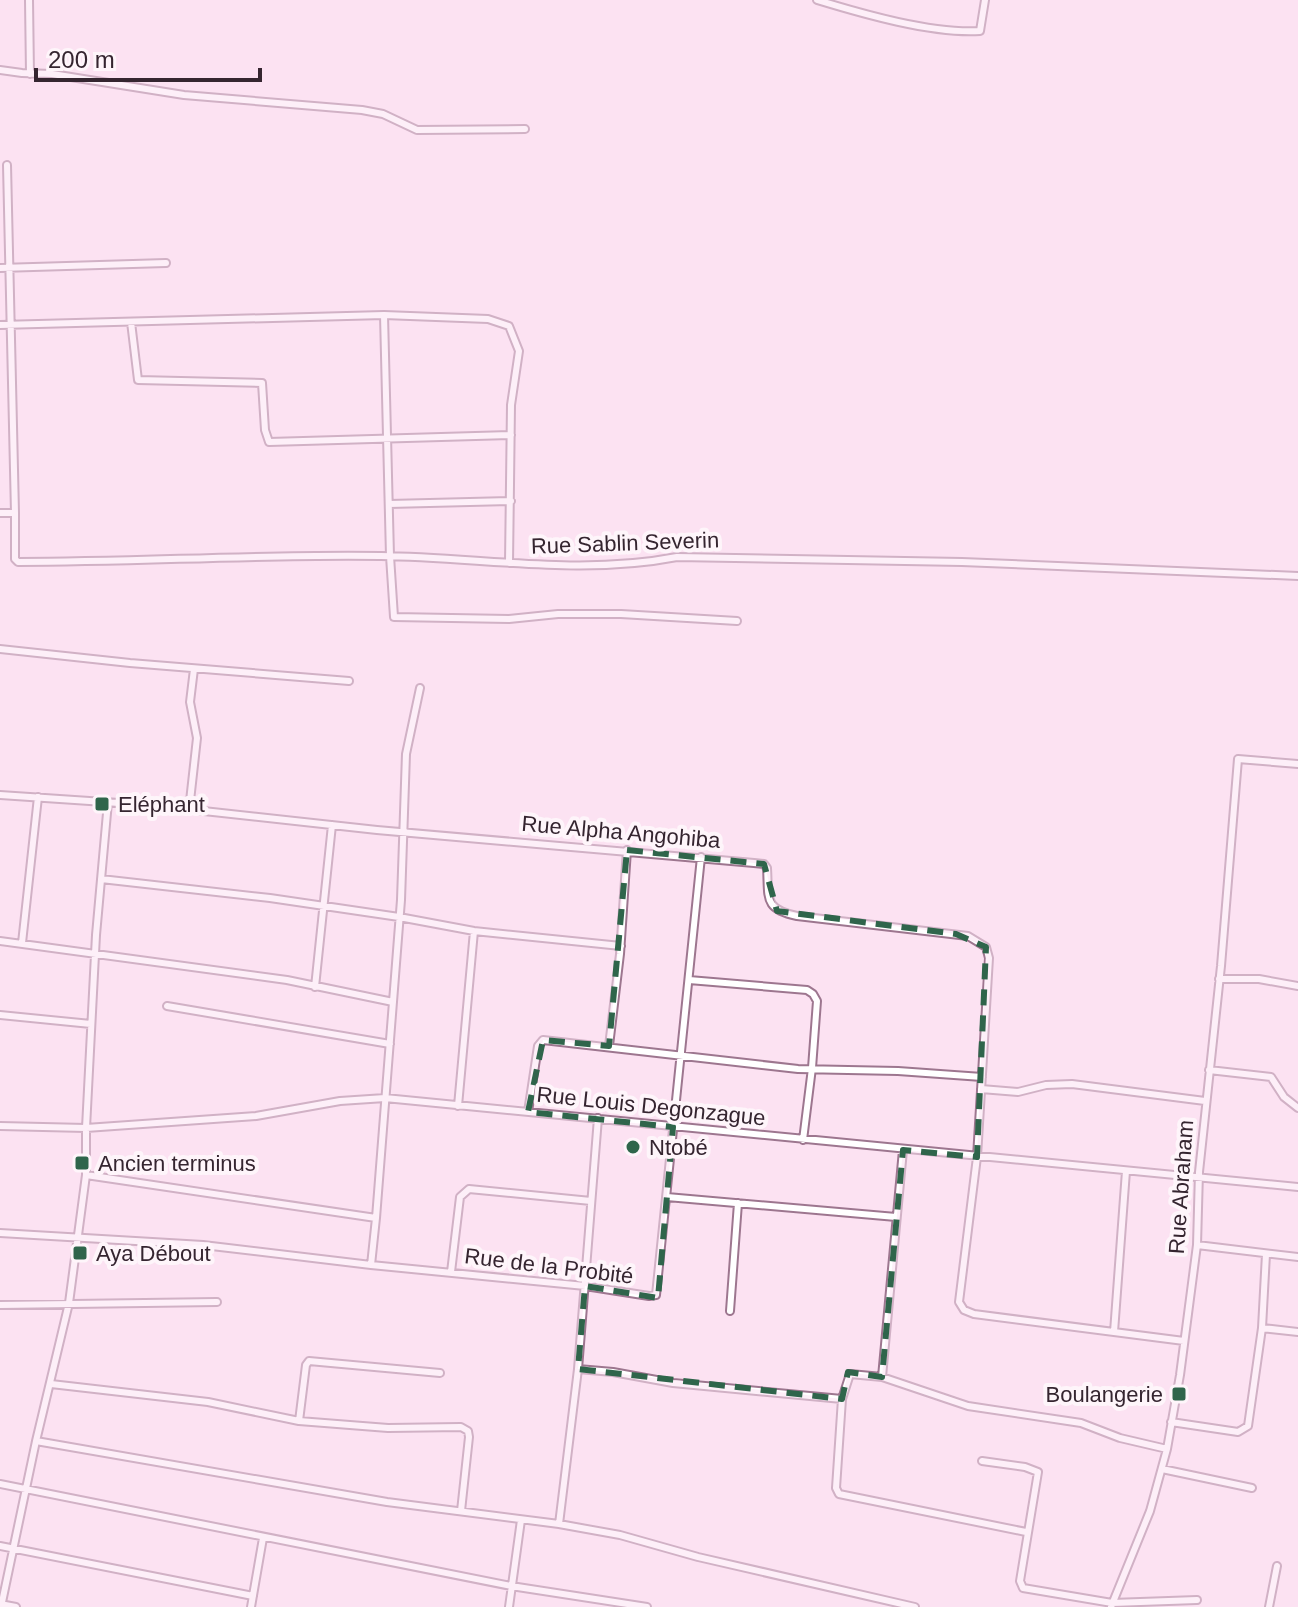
<svg xmlns="http://www.w3.org/2000/svg" width="1298" height="1607" viewBox="0 0 1298 1607" font-family="Helvetica,sans-serif">
<style>
.lines{fill:none;stroke-linecap:round;stroke-linejoin:round}
.minor-casing{stroke:#9d768f;stroke-width:10}
.minor{stroke:#fff;stroke-width:6}
.marked{fill:none;stroke:#2f654b;stroke-width:6;stroke-dasharray:16 10;stroke-linejoin:round}
.poi-dot{fill:#2f654b;stroke:#fef5fa;stroke-width:3}
.labels{text-anchor:middle;dominant-baseline:central;stroke-width:8;stroke-linejoin:round;paint-order:stroke}
.street-label{font-size:22px;fill:#352530;stroke:#fef5fa}
.poi-label{font-size:22px;fill:#352530;stroke:#fef5fa;text-anchor:start}
</style>
<rect width="100%" height="100%" fill="#fce2f2"/>
<g class="lines">
<defs>
<path id="minor" d="M29,0l1,74
M817,0c46,14 115,34 163,31l5,-31
M0,70l22,3 30,1 132,21 178,15 21,4 34,16 108,-1
M7,165l8,348
M0,268l166,-5
M384,315l6,241 4,61 115,2 49,-5h63l116,7
M131,322l7,58 124,3 3,47 4,12 242,-7
M0,325l384,-10 104,4 21,7 10,25 -8,54 -2,158
M389,504l122,-3
M0,513h15v46l3,3c121,0 242,-8 363,-6 99,1 198,20 296,1l285,5 336,14
M0,649l130,14 219,18
M0,795l149,10 228,25 377,33 10,1 3,4c2,30 -4,41 30,48l171,20 18,11 3,11 -12,199 -18,145 5,8 10,4 210,27
M189,810l8,-72 -7,-36 4,-33
M101,879l169,19 129,19 75,14 147,15
M0,941l287,39 106,22
M22,943l16,-146
M1219,979h40l39,7
M689,980l118,10 6,4 4,7 -5,67 -9,72
M315,987l17,-162
M167,1006l223,38
M0,1015l91,9
M609,1046l11,-92 7,-104
M1209,1070l62,7 13,20 14,11
M981,1089l37,3 28,-7 26,-1 133,17
M458,1106l16,-175
M528,1112l10,-66 5,-6 255,29 100,2 84,6
M0,1126l86,2 170,-12 84,-15 45,-3 913,89
M86,1175l290,43 -5,47
M667,1197l229,20
M376,1218l25,-318 5,-146 14,-66
M0,1233l203,12 168,20 214,21 64,10 7,-1 45,-438
M1197,1245l101,12
M451,1272l9,-75 9,-8 122,12
M0,1305l217,-3
M730,1311l8,-108
M1262,1328l36,4
M1114,1332l12,-161
M578,1369l35,3 60,11 169,16
M882,1377l21,-227
M51,1384l157,18 91,19 89,7 73,-1 7,4 1,6 -8,74
M299,1421l7,-56 3,-4 131,12
M1171,1422l67,10 10,-6 14,-98 4,-74
M36,1441l351,61 172,22 61,11 78,22 217,50
M982,1461l43,6 13,5 -18,109 3,7 89,15 85,-3
M1162,1469l90,19
M0,1484l511,102 136,21
M559,1524l19,-155 20,-251
M1026,1532l-187,-38 -3,-6 6,-89 8,-25 32,3 86,29 113,17 39,15 47,11
M0,1546l253,50
M0,1604l16,3
M1,1607l35,-166 33,-138 17,-128v-47l10,-193 12,-133
M251,1607l12,-69
M509,1607l12,-87
M1111,1607l39,-96 17,-62 13,-74 17,-130 2,-73 22,-206 17,-207 60,5
M1269,1607l8,-41"/>
</defs>
<use href="#minor" class="minor-casing"/>
<use href="#minor" class="minor"/>
</g>
<path d="M0 0H1298V1607H0ZM627,850l137,14 13,47 179,23 30,13 -9,210 -74,-7 -21,227 -34,-5 -6,27 -264,-30 7,-83 73,12 15,-171 -145,-15 15,-72 66,6z" fill="#fce2f2" fill-opacity=".55" fill-rule="evenodd"/>
<path class="marked" d="M627,850l137,14 13,47 179,23 30,13 -9,210 -74,-7 -21,227 -34,-5 -6,27 -264,-30 7,-83 73,12 15,-171 -145,-15 15,-72 66,6z"/>
<g class="poi-dot">
<rect x="94" y="796" width="16" height="16" rx="4"/>
<circle cx="633" cy="1147" r="8"/>
<rect x="74" y="1155" width="16" height="16" rx="4"/>
<rect x="72" y="1245" width="16" height="16" rx="4"/>
<rect x="1171" y="1386" width="16" height="16" rx="4"/>
</g>
<g class="labels">
<g class="street-label">
<text transform="translate(625 543) rotate(-2)">Rue Sablin Severin</text>
<text transform="translate(621 832) rotate(5)">Rue Alpha Angohiba</text>
<text transform="translate(651 1106) rotate(6)">Rue Louis Degonzague</text>
<text transform="translate(1181 1187) rotate(-86)">Rue Abraham</text>
<text transform="translate(549 1266) rotate(7)">Rue de la Probité</text>
</g>
<g class="poi-label">
<text x="118" y="804">Eléphant</text>
<text x="649" y="1147">Ntobé</text>
<text x="98" y="1163">Ancien terminus</text>
<text x="96" y="1253">Aya Débout</text>
<text x="1163" y="1394" text-anchor="end">Boulangerie</text>
</g>
</g>
<path d="M36 68v12h224v-12" fill="none" stroke="#352530" stroke-width="4"/>
<text x="48" y="68" font-size="24" fill="#352530" stroke="#fef5fa" stroke-width="6" paint-order="stroke">200 m</text>
</svg>
